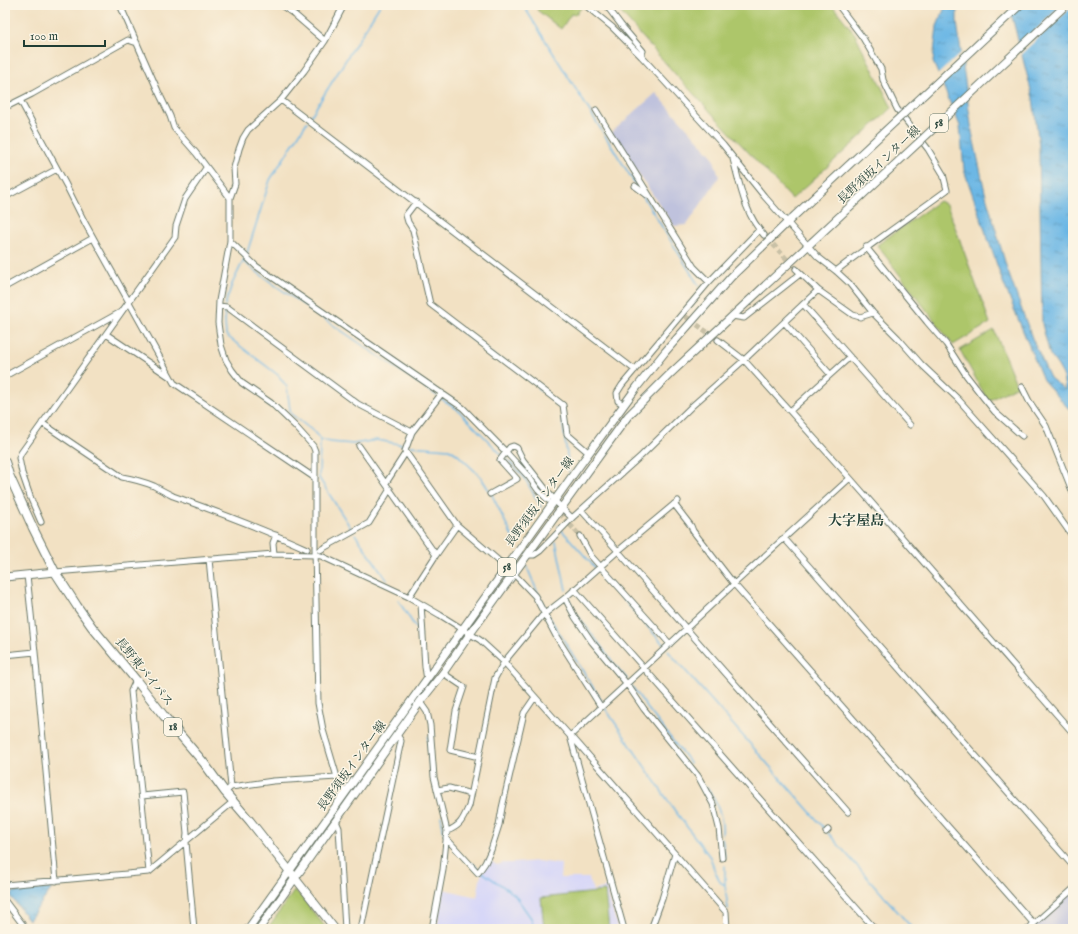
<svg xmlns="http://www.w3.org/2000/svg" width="1078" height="934" viewBox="0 0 1078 934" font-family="'IM FELL English','Noto Serif JP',serif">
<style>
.built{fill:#d7d7f8}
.industrial{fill:#bfc2dd}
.park{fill:#adc66b;stroke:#668250}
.water{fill:url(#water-ripples);stroke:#467a8c}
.pier{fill:#f2e1c3}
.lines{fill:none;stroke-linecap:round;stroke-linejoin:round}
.stream{stroke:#6cb7e5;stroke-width:1.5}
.minor-tunnel{stroke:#c8c0a6;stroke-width:5;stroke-dasharray:5 2.5;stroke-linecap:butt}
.minor-casing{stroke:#697666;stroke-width:7}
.major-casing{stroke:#697666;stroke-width:9}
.highway-casing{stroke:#697666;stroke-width:10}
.minor{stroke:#fff;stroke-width:5}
.major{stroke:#fff;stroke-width:7}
.highway{stroke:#fff;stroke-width:8}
.major-bridge-casing{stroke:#697666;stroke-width:9;stroke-linecap:butt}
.major-bridge{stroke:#fff;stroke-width:7}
.labels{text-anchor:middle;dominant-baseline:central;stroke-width:3;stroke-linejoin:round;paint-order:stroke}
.shield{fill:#fcf5e5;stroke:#617469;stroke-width:1}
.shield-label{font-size:11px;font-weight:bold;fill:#1f3d34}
.street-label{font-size:12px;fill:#1f3d34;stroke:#fcf5e5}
.quarter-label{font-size:14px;font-weight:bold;fill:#1f3d34;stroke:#fcf5e5}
</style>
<defs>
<pattern id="water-ripples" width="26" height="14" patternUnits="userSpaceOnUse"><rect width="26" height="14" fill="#6cb7e5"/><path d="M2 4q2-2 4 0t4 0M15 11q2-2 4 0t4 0" fill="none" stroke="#5896ba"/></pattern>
</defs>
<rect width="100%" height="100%" fill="#fcf5e5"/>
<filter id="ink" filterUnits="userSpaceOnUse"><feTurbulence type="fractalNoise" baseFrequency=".025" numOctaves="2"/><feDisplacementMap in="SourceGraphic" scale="8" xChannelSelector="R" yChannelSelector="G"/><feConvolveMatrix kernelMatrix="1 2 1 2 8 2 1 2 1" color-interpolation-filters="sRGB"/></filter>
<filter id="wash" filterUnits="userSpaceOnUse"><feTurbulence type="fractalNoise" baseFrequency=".012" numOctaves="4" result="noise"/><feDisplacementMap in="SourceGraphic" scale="16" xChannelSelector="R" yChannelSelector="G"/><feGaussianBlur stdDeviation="0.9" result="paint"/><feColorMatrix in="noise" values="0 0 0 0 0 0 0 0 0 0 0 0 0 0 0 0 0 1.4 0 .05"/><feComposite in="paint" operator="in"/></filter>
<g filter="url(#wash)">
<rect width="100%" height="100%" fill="#f2e1c3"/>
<path class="built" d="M489,860l8,5 6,-2h12l22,-2 24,3 -1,14h29l4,13 13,-4 12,42h-181l6,-40 34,8 4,-22z"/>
<path class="industrial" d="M656,93l57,64 6,20 -32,48 -13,1 -63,-93z
M1073,891v38h-42z"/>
<path class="park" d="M540,5h42l1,1 -8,9 -4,-1 -10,15 -24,-19z
M614,5h218l23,29 37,74 -100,91 -115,-123z
M939,201l8,4 43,118 -37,22 -76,-100z
M994,330l23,56 -29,15 -28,-51z
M294,891l4,2 29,36h-60z
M605,891l4,38h-65l-3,-31z"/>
<path class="water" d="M946,5h11v17l15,110 13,60 22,77 25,69 18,40 15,12 -2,-15 -5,-9 -8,-11 -8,-31 -3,-178 -6,-48 -24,-93h64v406l-4,-2 -26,-29 -40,-98 -39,-112 -4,-44 -27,-64 4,-36z
M52,888l-23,32 -18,-23 2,-5z"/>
<path class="pier" d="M1062,5h11v1l-53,49 -2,-8z
M963,51l1,11 -24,23 -4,-9z"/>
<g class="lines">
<path class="stream" d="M523,5l113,180
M309,119l71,-114
M641,193l58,93
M244,261l1,2 31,23 161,110
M225,305l7,-21 2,-4 13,-27 23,-73 37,-58
M224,309l2,26 1,1 51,39 9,12 3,23 1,4 22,17 7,8 -1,39 33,52
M442,317l59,44
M537,388l3,3
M440,398l17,11 45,46
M562,418l6,44
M320,439l10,3 23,2 24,-4 27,5
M410,446l39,3 8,5 23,22 12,19 23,47
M505,457l19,20 17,30
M568,464l1,8
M558,526l106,119
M355,534l32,46
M556,542l10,48
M527,567l18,43
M568,597l3,7
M398,600l23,36
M576,613l39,52 12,14
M548,615l54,87
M668,651l158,179
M630,684l18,25 42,54
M605,708l70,103 35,46 4,12 6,13 5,3
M428,737l1,24 2,12
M707,787c9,14 17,31 15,47
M441,816l3,18
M828,833l85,96
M722,838l3,20
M472,863l6,6
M725,866v19l3,24
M482,872l32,22 17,24 3,11"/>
</g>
</g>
<g filter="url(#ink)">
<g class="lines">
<path class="minor-tunnel" d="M768,239l28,30
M685,316l29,21
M550,502l30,34"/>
<defs>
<path id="minor" d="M120,5l38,86 12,25 4,12 22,25 34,45
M281,5l14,10 30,26
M344,5l-19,36 -21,30 -23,29 -33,30 -5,8 -4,11 -5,19 1,16 -5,14v43l-11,60 -1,22 3,22 5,15 6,10 10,13 29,20 24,23 18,20 2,5v98l3,154 5,27 14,47 3,10 6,5
M585,5l27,22 29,29 82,89 41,51 54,61 18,14 13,12 24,30 25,25 23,26 37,35 86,97 29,41
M606,5l15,20 22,26 -2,5
M20,100l46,85 19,38 89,160 141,95
M281,100l354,270
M5,106l5,-1 22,-11 96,-54 9,3
M596,110l98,157 15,15
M733,159c7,26 12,56 31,76
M635,186l12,9
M5,197l52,-28
M416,202l-10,13 2,7 5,8 17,74 133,101 4,29 22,19
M230,241l26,25 207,142 43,44 4,-5 3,-1 4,2 6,12 32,41 17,17 69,-62 51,-50 52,-46 74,-70
M866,247l61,75 19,22 20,31 17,22 12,15 27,24
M796,269l22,21 35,25 7,2 13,-4
M836,271c36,-28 74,-54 111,-81l-4,-16 -15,-25 -31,-40 -14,-29 -2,-11 -18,-31 -25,-33
M5,287l88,-49
M803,304l107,121
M219,306l8,1 131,97 54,28
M732,316l12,2 56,-44
M784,322l46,52
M106,334l64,43
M718,340l26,20 106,118 223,255
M5,376l114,-63
M1022,387l7,14 17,25 27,67
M442,393l-30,39 -7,19 52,74 50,43
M624,405l-6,-4 -1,-8 5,-8 87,-103 50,-52
M790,411l60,-54
M42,423l80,54c11,2 22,5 32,9 7,4 13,7 19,10 45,16 90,33 134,53
M359,446l77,109
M386,483l20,-31
M490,494l27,-15 -17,-19 6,-8 23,25 9,13 10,10
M674,504l17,22 2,5 41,53 300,340
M581,510l37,41 230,261
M41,522l-10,-23 -9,-26 -3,-15 2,-5 154,-216 1,-11 9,-27 21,-31
M580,536l11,20 79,88
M784,538l289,328
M320,550l49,-27 21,-34
M274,554l-1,-11 3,-8
M528,555h6l6,-4 32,-33
M209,559l22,228
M55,572l219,-18 41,1 6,1 88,41 31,18 40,25 24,22 66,74 54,193
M514,574l21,22 21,40 45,71
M27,575l8,77 21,229
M574,589l301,340
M409,597l27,-42 21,-30
M565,598l10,19 17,25 35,42 17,25 54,67 15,28 6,24 3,30
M421,604l4,63 2,13
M5,655l30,-3
M443,673l21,14 -8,24 -6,39 29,7
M136,680l-5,11 18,181
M420,702l7,10 3,13 4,52 13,54 -4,39 -11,59
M437,790l12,-2 22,6
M225,792l6,-5 42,-6 64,-4
M142,796l41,-4 4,41 -1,9 8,87
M336,821l3,7 6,101
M447,831c14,-5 16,-12 22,-25l26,-128 9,-16 38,-46 23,-18 53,-47 60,-50
M826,832l2,-2
M446,838l32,35 7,-10 6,-13 8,-25 3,-17 22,-95 11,-16
M5,885l144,-13 85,-71
M5,901l21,28
M361,929l40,-188 -4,-6
M651,929l11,-30 13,-45
M727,929l-1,-17 -152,-173 -4,-3 74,-68 90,-84 116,-106
M1028,929l45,-40"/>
<path id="major" d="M5,577l50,-5
M295,878l40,51
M248,929l332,-464 57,-78 28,-35 66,-75 60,-58
M259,929l161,-227 23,-29 27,-39 158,-218 41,-41 143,-133"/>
<path id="highway" d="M5,462l4,13 24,53 22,44 22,34 15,21 44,53 28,36 40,47 21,29 25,29 45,57"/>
</defs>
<use href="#minor" class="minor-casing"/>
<use href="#major" class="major-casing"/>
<use href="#highway" class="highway-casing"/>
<use href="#minor" class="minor"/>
<use href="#major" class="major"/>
<use href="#highway" class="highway"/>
<defs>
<path id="major-bridge" d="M791,219l229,-214
M812,242l254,-237"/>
</defs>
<use href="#major-bridge" class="major-bridge-casing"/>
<use href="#major-bridge" class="major-bridge"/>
</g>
</g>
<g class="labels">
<g class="shield">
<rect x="930" y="114" width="18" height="18" rx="3"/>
<rect x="498" y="558" width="18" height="18" rx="3"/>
<rect x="164" y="718" width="18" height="18" rx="3"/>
</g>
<g class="shield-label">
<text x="939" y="123">58</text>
<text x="507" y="567">58</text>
<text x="173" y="727">18</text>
</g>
<g class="street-label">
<text transform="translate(879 165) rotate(-43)">長野須坂インター線</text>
<text transform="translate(540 502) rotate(-54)">長野須坂インター線</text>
<text transform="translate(144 672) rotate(51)">長野東バイパス</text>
<text transform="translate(352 766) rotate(-54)">長野須坂インター線</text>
</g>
<g class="quarter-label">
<text x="856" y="521">大字屋島</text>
</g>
</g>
<rect width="1078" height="934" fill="none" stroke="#fcf5e5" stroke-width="20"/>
<path d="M24 40v6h81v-6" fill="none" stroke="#1f3d34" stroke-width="2"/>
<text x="30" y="40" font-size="12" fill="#1f3d34" stroke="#fcf5e5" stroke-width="3" paint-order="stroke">100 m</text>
</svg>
